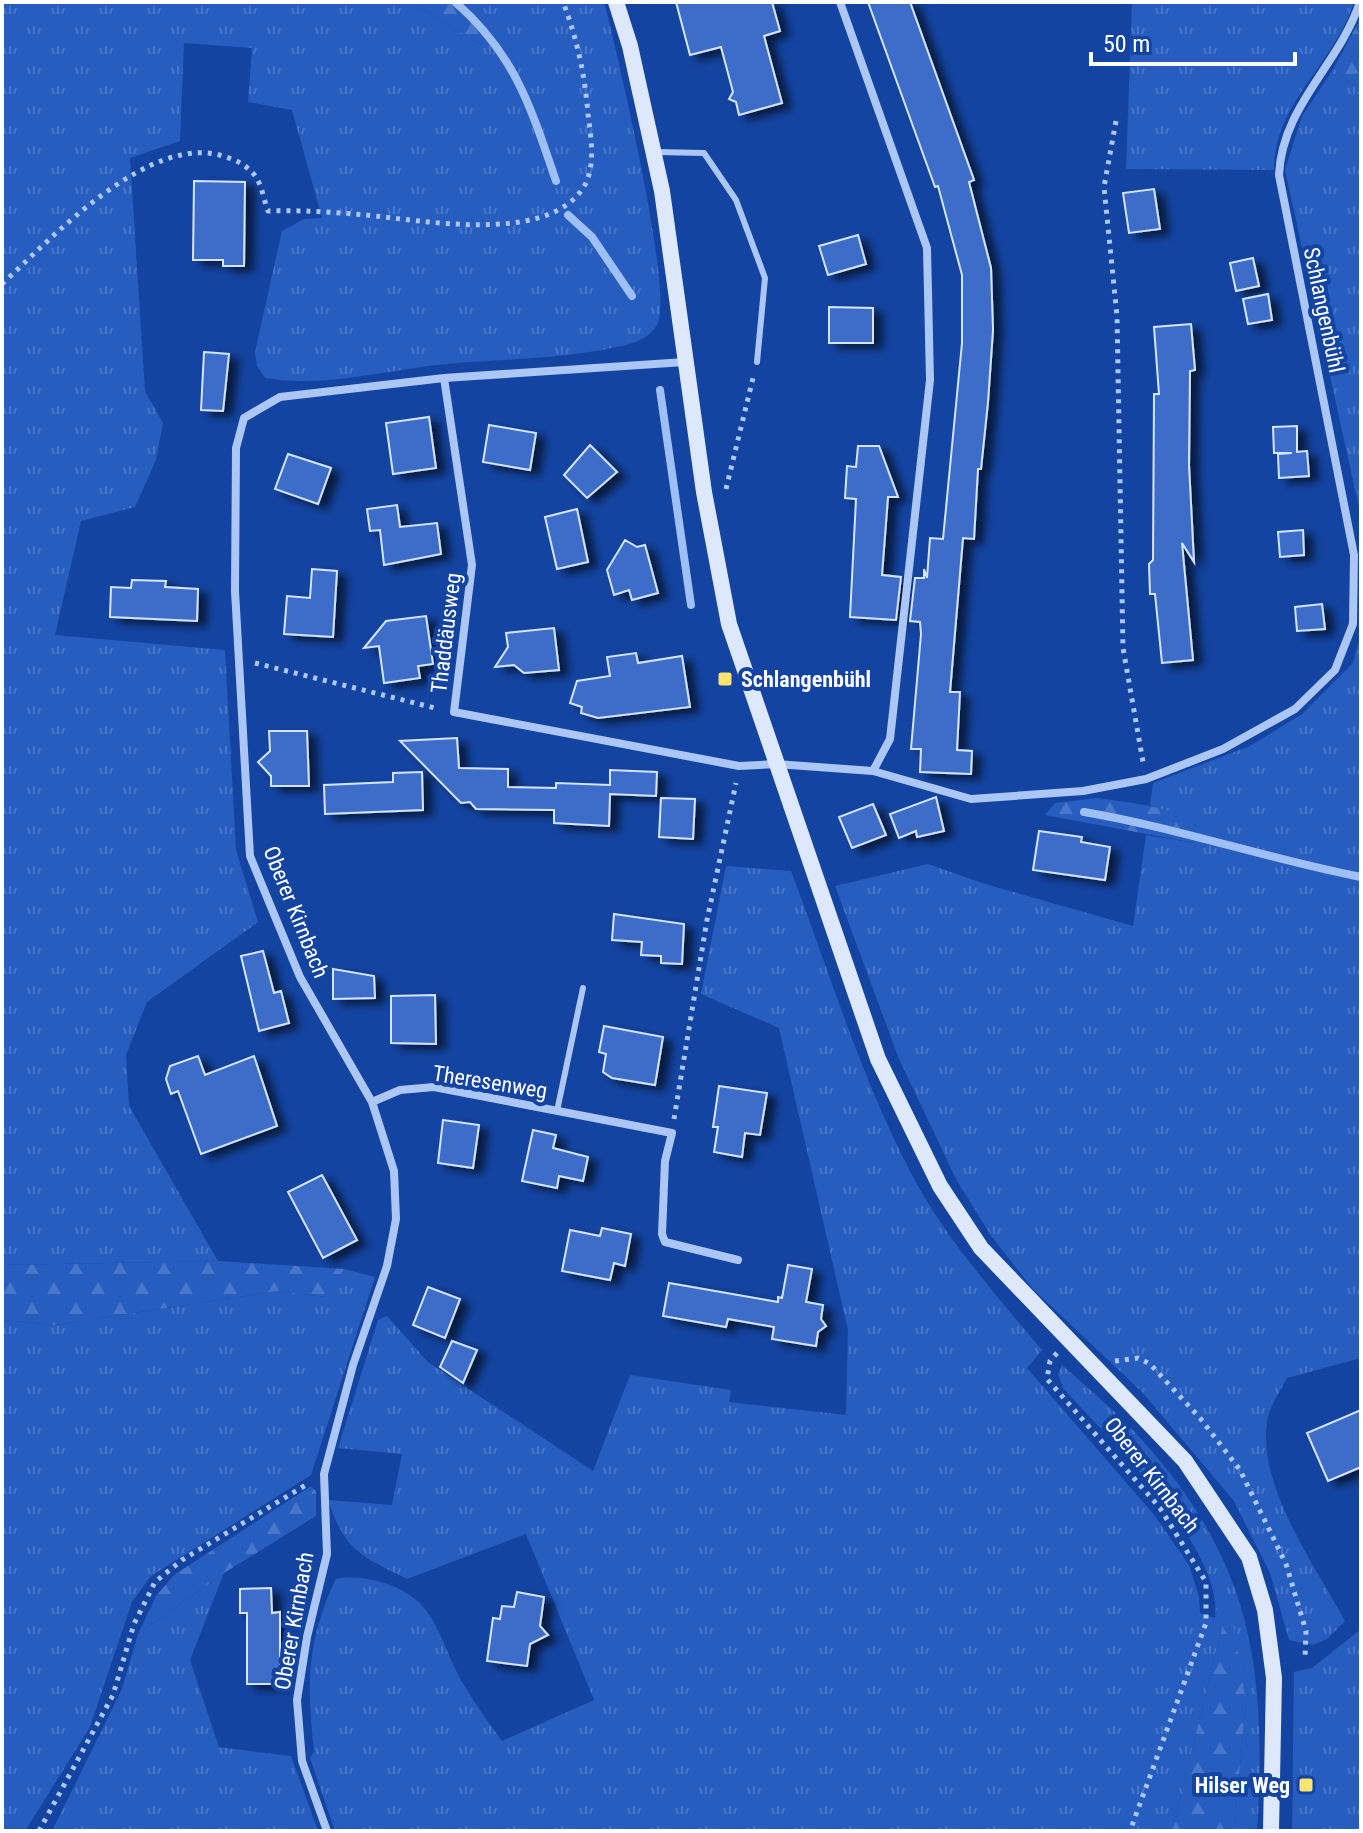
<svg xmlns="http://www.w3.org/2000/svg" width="1363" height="1833" viewBox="0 0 1363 1833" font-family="'Roboto Condensed',sans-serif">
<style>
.grass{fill:url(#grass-tufts)}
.forest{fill:url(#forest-firs)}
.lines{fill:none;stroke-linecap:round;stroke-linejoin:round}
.stream{stroke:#9ec0f7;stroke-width:8}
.building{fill:#3c6dc8;stroke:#d5e4fe;stroke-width:2;filter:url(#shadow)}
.path{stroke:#acc6f5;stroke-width:5;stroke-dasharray:4 6;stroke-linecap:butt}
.lane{stroke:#acc6f5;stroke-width:6}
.street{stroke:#acc6f5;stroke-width:8}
.secondary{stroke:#dde8fd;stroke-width:16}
.poi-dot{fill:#ffe370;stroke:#1344a1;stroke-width:3}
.labels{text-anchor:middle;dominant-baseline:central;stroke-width:8;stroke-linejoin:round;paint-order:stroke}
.street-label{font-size:22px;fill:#fff;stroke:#1344a1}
.poi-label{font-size:22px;font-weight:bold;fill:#fff;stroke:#1344a1;text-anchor:start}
</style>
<defs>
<pattern id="grass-tufts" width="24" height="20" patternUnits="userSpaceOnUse" patternTransform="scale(2)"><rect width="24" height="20" fill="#265dbf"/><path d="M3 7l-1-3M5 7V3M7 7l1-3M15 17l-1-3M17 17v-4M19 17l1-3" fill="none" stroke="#4775c9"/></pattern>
<pattern id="forest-firs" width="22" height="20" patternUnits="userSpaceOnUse" patternTransform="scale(2)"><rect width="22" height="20" fill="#265dbf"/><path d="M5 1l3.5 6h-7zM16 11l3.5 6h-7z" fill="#4775c9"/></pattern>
<filter id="shadow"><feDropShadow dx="9" dy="5" stdDeviation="4" flood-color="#0009"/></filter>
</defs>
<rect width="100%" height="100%" fill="#1344a1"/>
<path class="grass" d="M2,2h408l69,41 15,-16 -17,-25h127c12,46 71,292 53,323 -9,15 -25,19 -41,22 -51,12 -117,12 -170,17 -61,6 -120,24 -181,14l-8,-12 -2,-14 27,-121 22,-12 18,-1 -30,-108 -44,-8 4,-54 -68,-5 -4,98 -50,17 15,233 18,32 -7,37 -21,47 -54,14 -26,114 170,15 11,200 22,72 -111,80 -21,53 3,51 89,155 -216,4z
M1132,2h222c-19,61 -80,101 -80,168l-148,-1z
M1334,68l27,25v424l-76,-347 17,-54z
M1361,633v725l-74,20c-6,12 -16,26 -19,39 -14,65 47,148 77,204l-18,18 -14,6 -24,-5 -19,-67 -36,-72 -91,-108 -110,-104 -41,-52 -35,-56 -58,-122 -64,-173 93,-22 54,19 151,43 13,-91 49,8 2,-17 -47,-21 3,-22 97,-37 52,-32 51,-51z
M726,866l65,5c38,100 70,207 120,302 33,64 85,122 131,177l-15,18 128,148 34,49 10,32 1,16 15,5c9,-69 -107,-180 -152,-230l-5,-14 4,-9c27,24 56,48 80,75 111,123 125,231 115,391h-23l12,-129 -23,-79 -51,208h-837l-25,-73 4,-6c-7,-65 -8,-112 22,-173 18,-3 30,-1 48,4 55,17 54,58 80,102 11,19 25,38 38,56l92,-41 -68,-166 -119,45c-46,-23 -62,-28 -79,-79l64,5 10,-51 -64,-6 40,-128 9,-4 41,46 165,109 37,-96 101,15 -2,12 117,13 2,-85 -69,-302 -78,-34z
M344,1269l31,8 -64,198 -160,101 -19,26 -42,125 -65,104h-23v-511l53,5 222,-34 49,6z
M224,1573l-34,87 29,87 72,9 27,75h-266l70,-142 16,-55z
M1361,1629v202h-69l2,-159 18,-4z"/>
<path class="forest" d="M410,2h67l18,25 -16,16z
M1361,17v76l-27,-25z
M1097,798c34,5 82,7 106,35l-8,10 -150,-28 10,-12z
M218,1261l126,8 -17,28 -50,-6 -222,34 -53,-5v-55z
M311,1486l5,5v25l-92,57 -86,61 18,-38 18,-21z
M1223,1623h10l13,79 -12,129h-62z"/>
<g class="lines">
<path class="stream" d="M455,2c60,52 76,106 101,179
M568,215l24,22 40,59
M660,390l31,215
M1084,812c94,16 184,47 277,65"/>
</g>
<path class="building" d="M676,2h96l8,29 -16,5 18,67 -43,12 -3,-13 -7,-3 4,-7 -12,-45 -31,8z
M868,2h42l64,178 -5,2 22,86 2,62 -5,72 -7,67h-3l-4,70 -11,-1 -13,154h10l-3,58 15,1 -1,23 -51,-2 1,-23h-10l10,-115 -1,-12 -10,-1 5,-43h9v-9l3,9 3,-40 13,1 19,-196v-68l-24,-89 -3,1z
M194,181l51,1 -1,84h-21v-6h-30z
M1154,189l6,40 -31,4 -6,-40z
M858,235l8,29 -38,11 -9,-29z
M1253,258l6,28 -23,5 -6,-28z
M1268,294l4,26 -24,4 -5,-25z
M829,307l44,1v35h-44z
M1191,324l4,46 -5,1 -1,94 5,97 -12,-19 11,117 -31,3 -7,-69h-5l-1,-30 4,-4 1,-166h5l-5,-67z
M204,352l25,2 -6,57 -22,-1z
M429,417l7,51 -43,6 -7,-51z
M489,425l47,8 -6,37 -47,-8z
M1297,426v26l10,-1 2,25 -30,2 -1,-24 14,-1h-18l-1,-26z
M590,445l27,27 -30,26 -23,-23z
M858,446h21l19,51h-10l-6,78 19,2 -5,43 -46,-3 6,-118 -11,-1 2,-32 9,1z
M288,454l43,14 -13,36 -43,-15z
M397,505l3,22 37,-4 4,31 -57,11 -4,-35 -10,1 -3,-22z
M577,509l11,53 -31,7 -12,-52z
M1303,530l1,25 -24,2 -2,-25z
M625,540l12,7 8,-2 13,48 -26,7 -3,-10 -15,5 -7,-25z
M312,569l25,2 -4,66 -49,-3 3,-38 23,2z
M132,580l34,1 -1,6 33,2 -1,32 -87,-4 1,-30 20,1z
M1322,604l3,25 -28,2 -2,-24z
M426,616l7,48 -15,2 2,12 -36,5 -5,-37 -15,2 22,-27z
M554,628l5,42 -35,3 -10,-8 -19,2 13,-20 -2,-14z
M636,653l2,10 44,-7 8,51 -92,11 -17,-5 1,-6 -12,-4 7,-22 33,-5 -3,-19z
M269,731h38l2,55h-38v-10l-13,-14 12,-11z
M457,738l2,30 49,1v18l48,1v-5l54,2v-15l47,2 -1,24 -46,-2 -1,32 -55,-3v-13l-78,-1 -6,-7 -9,1 -61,-62z
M422,772l1,38 -98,4 -1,-29 69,-3v-9z
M936,797l8,34 -27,6 -1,-6 -17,7 -9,-24z
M661,798l34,1 -2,40 -34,-2z
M873,804l13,31 -34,13 -13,-31z
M1039,831l43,6 -1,5 29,5 -5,33 -72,-10z
M614,914l70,10 -2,40 -21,-1v-7l-20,-1 1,-13 -30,-2z
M263,951l11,42 7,-2 8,32 -30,8 -18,-75z
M333,969l41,7 1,22 -42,1z
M435,995l1,49 -45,-1v-47z
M604,1026l59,11 -8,48 -43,-7 -9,-6 3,-18 -7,-2z
M198,1056l7,19 49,-19 23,70 -76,28 -23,-63 -7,3 -5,-15 4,-13z
M719,1086l48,7 -7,42 -15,-2 -3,24 -28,-5 4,-25h-5z
M443,1120l36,5 -6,43 -35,-5z
M533,1130l23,5 -3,13 35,9 -5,24 -24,-5 -2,12 -35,-7z
M322,1175l35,65 -34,18 -35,-66z
M602,1228l29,6 -6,32 -11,-3 -4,17 -48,-9 8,-41 30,6z
M788,1265l24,4 -6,33 17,3 -2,14 5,7 -8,6 -2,14 -44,-7 2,-12 -46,-8 -2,8 -63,-11 6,-33 109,19v-5l4,1z
M428,1287l32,12 -15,39 -32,-13z
M452,1341l25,9 -14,33 -23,-16z
M1361,1410v57l-33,14 -21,-48z
M271,1588l1,25 8,-1v72h-33v-71h-7v-24z
M517,1592l27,5 -4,29 8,9 -18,9 -3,22 -40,-5 6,-43 7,1 2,-13 12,1z"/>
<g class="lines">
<path class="path" d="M1116,121l-12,66 13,129 6,332 20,114
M2,284c50,-46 149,-154 224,-127 12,4 22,9 30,20 6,9 8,24 12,34 33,-1 65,1 97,4 57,5 176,29 216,-24 16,-21 10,-53 7,-77 -3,-38 -11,-76 -25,-112
M726,489l28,-115
M255,663l184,46
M674,1119l33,-199 29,-137
M1057,1353l-7,8 -3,18 113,129 46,74v41l-76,208
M1115,1361l23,-3 12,6 50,54 40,52 46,94 20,67 -1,28
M39,1831l74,-136 21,-71 21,-42 27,-22 127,-77"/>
<path class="lane" d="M657,152l47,1 32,47 29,78 -8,84
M557,1111l26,-123"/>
<path class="street" d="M840,2l87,246 3,132 -40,359 -17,32
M444,378l28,187 -18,147 285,54 37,-2 97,7 98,28 112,-8 63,-12 77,-30 72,-40 40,-39 18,-46 1,-69 -75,-380c3,-69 60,-110 81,-173
M372,1102l28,-12 34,-3 238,46 -7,28 -3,73 3,8 73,18
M327,1831l-25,-70 -5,-61 10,-63 20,-83 -3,-80 29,-109 34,-99 9,-47 -2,-48 -22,-69 -72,-125 -50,-121 -15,-265 1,-143 8,-30 36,-21 164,-19 241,-16"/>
<path class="secondary" d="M616,2l14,44 32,145 42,301 25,132 149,435 62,127 41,62 204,213 64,96 16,53 9,68 -3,153"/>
</g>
<g class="poi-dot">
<rect x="717" y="671" width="16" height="16" rx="4"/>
<rect x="1298" y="1777" width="16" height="16" rx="4"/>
</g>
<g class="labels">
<g class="street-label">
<text transform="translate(1324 310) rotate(78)">Schlangenbühl</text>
<text transform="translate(446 633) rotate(-83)">Thaddäusweg</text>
<text transform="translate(296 912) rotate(68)">Oberer Kirnbach</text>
<text transform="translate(490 1082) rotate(9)">Theresenweg</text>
<text transform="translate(1152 1475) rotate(52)">Oberer Kirnbach</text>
<text transform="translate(294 1621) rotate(-80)">Oberer Kirnbach</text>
</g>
<g class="poi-label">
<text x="741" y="679">Schlangenbühl</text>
<text x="1290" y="1785" text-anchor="end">Hilser Weg</text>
</g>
</g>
<rect width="1363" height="1833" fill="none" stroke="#ffffff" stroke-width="8"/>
<path d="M1091 52v12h204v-12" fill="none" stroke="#ffffff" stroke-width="4"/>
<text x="1103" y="52" font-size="24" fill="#ffffff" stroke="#1344a1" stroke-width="6" paint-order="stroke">50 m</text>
</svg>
